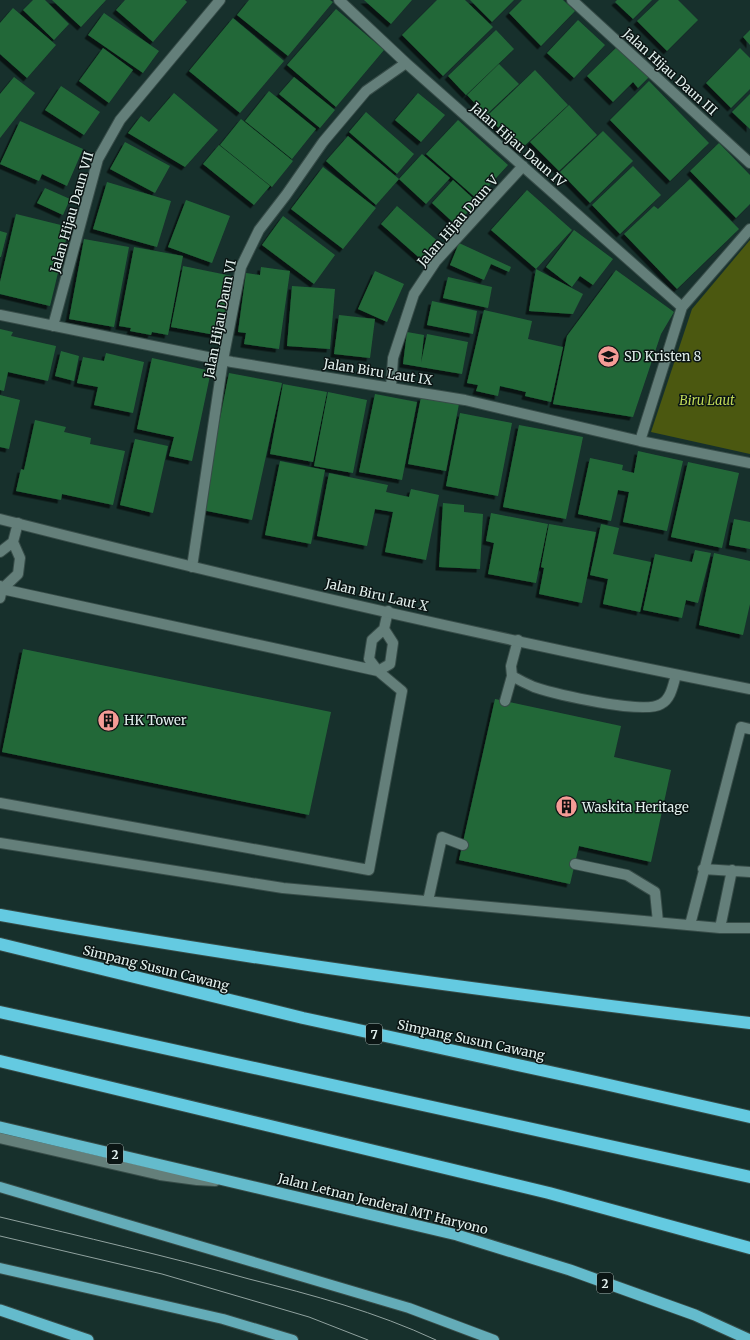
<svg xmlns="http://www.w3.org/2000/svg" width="750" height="1340" viewBox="0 0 750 1340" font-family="Merriweather,serif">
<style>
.green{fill:#4b5810}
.building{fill:#236839;filter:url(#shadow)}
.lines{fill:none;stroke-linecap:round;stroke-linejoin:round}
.service-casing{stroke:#374c48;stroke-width:12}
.minor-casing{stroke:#374c48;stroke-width:12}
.primary-casing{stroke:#374c48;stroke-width:12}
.trunk-casing{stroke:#374c48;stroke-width:13}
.motorway-casing{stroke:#374c48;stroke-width:14}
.service{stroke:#647f7a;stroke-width:10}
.minor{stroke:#647f7a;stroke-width:10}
.primary{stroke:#64acb8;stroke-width:10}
.trunk{stroke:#64bbcc;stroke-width:11}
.motorway{stroke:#64cae1;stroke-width:12}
.tram{stroke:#90a29f;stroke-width:1}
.labels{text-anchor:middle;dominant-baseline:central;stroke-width:3;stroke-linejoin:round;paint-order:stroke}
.shield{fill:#0b1514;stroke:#a2aeac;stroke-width:1}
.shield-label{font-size:12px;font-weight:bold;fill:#e2f0ed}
.street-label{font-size:13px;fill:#e2f0ed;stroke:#0b1514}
.poi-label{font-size:13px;fill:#e2f0ed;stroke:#0b1514;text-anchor:start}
.park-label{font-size:13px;font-style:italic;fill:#c0d957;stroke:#0b1514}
</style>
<defs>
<filter id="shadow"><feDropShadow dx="-3.5" dy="3.5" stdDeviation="0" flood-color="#0009"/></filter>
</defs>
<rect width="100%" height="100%" fill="#17302c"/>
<path class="green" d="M750,240v214l-99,-22 41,-123z"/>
<path class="building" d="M33,0h12l24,24 -15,16 -31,-30z
M52,0h54l-25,27z
M125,0h60l2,2 -34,40 -37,-32z
M249,0h81l3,2 -45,54 -51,-41z
M364,0h48l-21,24z
M437,0h28l28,27 -50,49 -41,-41z
M470,0h44l-22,22z
M522,0h41l12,11 -34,35 -32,-33z
M617,0h35l-19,19 -18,-17z
M659,0h19l20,20 -31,31 -30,-30z
M13,8l43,37 -29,33 -27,-24v-31z
M336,9l48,41 -48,57 -49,-42z
M104,13l55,38 -16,22 -55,-38z
M233,18l51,43 -44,52 -51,-42z
M578,20l27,25 -31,33 -27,-25z
M496,30l18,19 -48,46 -18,-19z
M750,30v15l-7,-8z
M619,45l31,31 -12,12 -5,-6 -20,20 -26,-26z
M103,48l30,22 -24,33 -30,-22z
M740,48l10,10v31l-19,19 -25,-25z
M499,64l20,20 -33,31 -19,-20z
M535,70l33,35 -48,45 -33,-34z
M14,77l21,16 -35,45v-44z
M294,77l41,33 -15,18 -41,-34z
M649,81l60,62 -39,38 -60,-61z
M61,86l39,26 -16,23 -39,-25z
M269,91l47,38 -24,30 -47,-38z
M174,93l44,37 -33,37 -57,-34 13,-17 8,6z
M418,93l27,22 -24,27 -26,-22z
M750,94v35l-18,-17z
M569,105l28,30 -38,36 -29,-29z
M366,112l48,42 -17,20 -48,-42z
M241,119l52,42 -21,26 -52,-42z
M458,120l50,45 -31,34 -51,-45z
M20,121l63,28 -16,37 -25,-12 -3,7 -39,-17z
M603,131l30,30 -43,42 -30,-31z
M348,136l51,43 -23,26 -50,-44z
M125,142l45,24 -15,27 -45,-24z
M719,143l31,32v29l-14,14 -46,-47z
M219,145l51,41 -16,19 -51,-41z
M422,154l28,24 -24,26 -27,-25z
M633,166l28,29 -41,39 -28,-29z
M323,167l53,41 -33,41 -52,-40z
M690,179l49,50 -62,60 -53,-55 30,-28 4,3z
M453,180l24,22 -21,23 -24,-22z
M107,182l64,19 -14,46 -64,-18z
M45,188l25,11 -7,16 -26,-12z
M527,190l45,40 -36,39 47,25 -10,20 -44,-3 7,-42 -45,-39z
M186,200l44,16 -18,47 -44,-16z
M397,206l44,38 -17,18 -43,-38z
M16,214l53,13 -19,79 -50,-12v-12z
M283,216l52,39 -21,29 -52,-39z
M574,230l39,29 -20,26 -13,-9 -8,11 -26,-20z
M0,231l7,2 -6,24h-1z
M84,239l45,8 -15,80 -45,-8z
M459,243l52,24 -2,5 -18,-8 -7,16 -34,-15z
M134,247l49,9 -15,79 -16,-3 -1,3 -21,-4 1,-3 -12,-2z
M183,266l49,10 -11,60 -50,-9z
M261,267l29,4 -11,78 -35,-5 2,-11 -8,-1 8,-59 14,2z
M616,270l58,42 -13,22 -28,83 -80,-13 14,-68z
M375,271l29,13 -17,38 -29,-13z
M448,277l44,10 -4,21 -45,-10z
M292,286l43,3 -5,60 -43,-3z
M432,301l45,10 -4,23 -46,-9z
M484,310l48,11 -4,18 35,8 -12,55 -26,-6 1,-4 -26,-6 -2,10 -22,-5 2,-6 -11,-2z
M339,315l36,4 -5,39 -36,-4z
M0,329l13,3 -2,4 45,10 -8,35 -40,-9 -4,19 -4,-1z
M407,332l17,3 -3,28 6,-29 41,8 -6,32 -59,-10z
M61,351l18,5 -5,25 -19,-5z
M106,353l38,9 -11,51 -39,-8 4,-18 -21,-4 6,-26 21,4z
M152,358l59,13 -19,90 -23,-5 5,-19 -37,-8z
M229,373l53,10 -30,137 -50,-10z
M283,384l44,8 -14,70 -43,-8z
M328,392l39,8 -14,73 -39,-7z
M375,394l42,8 -15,78 -43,-8z
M0,395l20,5 -11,49 -9,-2z
M421,397l38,7 -13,67 -38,-7z
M460,413l52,10 -14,73 -52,-10z
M35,420l31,7 -2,5 27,6 -1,6 35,7 -12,54 -51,-11 -1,6 -45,-9 5,-22 3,1z
M519,425l64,12 -17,82 -63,-12z
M135,439l33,7 -15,67 -33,-8z
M638,451l45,10 -16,70 -44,-9 6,-30 -11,-2 -7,31 -33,-7 12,-56 33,7 -1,5 12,3z
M280,461l45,9 -14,74 -46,-9z
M688,462l51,11 -17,75 -51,-11z
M329,473l59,12 -2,7 23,5 2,-8 28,6 -13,65 -41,-8 8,-40 -18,-3 -8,37 -50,-10z
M443,503l21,2v7l19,2 -3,55 -41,-2z
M491,513l57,11 -12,59 -48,-9 6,-31 -8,-2z
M734,519l16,3v27l-21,-4z
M549,524l47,8 -14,71 -43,-9 5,-26 -3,-1z
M601,524l18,4 -6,26 38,8 -11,50 -37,-8 5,-25 -18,-4z
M695,550l16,3 -13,50 -12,-3 -4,18 -39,-8 12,-56 37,8z
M714,553l36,8v43l-7,31 -44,-10z
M23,649l308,63 -22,103 -307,-63z
M495,699l126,27 -7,31 57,13 -20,92 -72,-16 -9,38 -111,-24z"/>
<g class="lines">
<defs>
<path id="service" d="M0,552l13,-10
M192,567l31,-207
M0,586l2,3 376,82 12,-7 3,-21 -9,-14 4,-18
M0,598l2,-9 16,-15 2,-16 -7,-16 5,-19
M518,640l-7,26 1,10c7,4 15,8 22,11 21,7 110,28 127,17 10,-5 12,-19 15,-29
M505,701l7,-25
M0,803l369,67 33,-179 -24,-20 -9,-12 3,-19 12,-11
M0,843l283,45 437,40h30
M575,864l52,11 28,17 3,30
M703,869l47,3
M428,901l14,-64 21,8
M690,925l51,-198 9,2
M720,928l12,-58
M0,1138l160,37 37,5 18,1"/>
<path id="minor" d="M339,0l67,63 276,244
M572,0l178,163
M0,315l232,47 233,38 175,41 110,22
M53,326l45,-167 22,-39 100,-120
M223,360l18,-93 18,-37 27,-35 37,-53 43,-51 40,-28
M391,387l2,-29 21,-64 22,-33 87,-95
M640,441l42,-134 68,-78
M0,519c248,63 499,121 750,170"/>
<path id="primary" d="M0,1187l409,121 85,32
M0,1268l223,51 70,21"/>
<path id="trunk" d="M0,1127l457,108 113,35 125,45 55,25
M0,1310l88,30"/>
<path id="motorway" d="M0,915c249,45 499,78 750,108
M0,944l303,74 293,64 154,35
M0,1012l750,165
M0,1061l549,132 201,55"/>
</defs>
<use href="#service" class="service-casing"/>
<use href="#minor" class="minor-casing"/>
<use href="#primary" class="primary-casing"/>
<use href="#trunk" class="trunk-casing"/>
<use href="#motorway" class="motorway-casing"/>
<use href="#service" class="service"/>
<use href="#minor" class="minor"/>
<use href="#primary" class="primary"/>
<use href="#trunk" class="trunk"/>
<use href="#motorway" class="motorway"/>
<path class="tram" d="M0,1217c83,20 167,39 249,62 64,16 127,33 187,61
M0,1236l162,38 147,43 59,23"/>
</g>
<defs>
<symbol id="school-disc" viewBox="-11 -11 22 22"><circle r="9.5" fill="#f59c96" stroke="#0b1514"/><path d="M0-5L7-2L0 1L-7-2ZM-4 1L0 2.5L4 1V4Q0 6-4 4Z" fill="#111"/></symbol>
<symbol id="building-disc" viewBox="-11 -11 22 22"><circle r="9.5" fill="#f59c96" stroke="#0b1514"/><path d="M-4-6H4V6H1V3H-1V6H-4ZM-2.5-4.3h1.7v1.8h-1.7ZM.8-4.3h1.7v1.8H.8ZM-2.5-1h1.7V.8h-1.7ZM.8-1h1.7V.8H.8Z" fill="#111"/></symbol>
</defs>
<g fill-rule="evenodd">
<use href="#school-disc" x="596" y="344" width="25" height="25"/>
<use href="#building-disc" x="96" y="708" width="25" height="25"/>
<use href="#building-disc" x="554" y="794" width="25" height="25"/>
</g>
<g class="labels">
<g class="shield">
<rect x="366" y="1024" width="16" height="20" rx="3"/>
<rect x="107" y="1144" width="16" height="20" rx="3"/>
<rect x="597" y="1273" width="16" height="20" rx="3"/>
</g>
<g class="shield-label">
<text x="374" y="1034">7</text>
<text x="115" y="1154">2</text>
<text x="605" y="1283">2</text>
</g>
<g class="street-label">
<text transform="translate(670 72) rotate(42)">Jalan Hijau Daun III</text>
<text transform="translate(518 145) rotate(41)">Jalan Hijau Daun IV</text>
<text transform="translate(72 212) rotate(-74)">Jalan Hijau Daun VII</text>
<text transform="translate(458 221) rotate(-49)">Jalan Hijau Daun V</text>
<text transform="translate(220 319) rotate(-79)">Jalan Hijau Daun VI</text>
<text transform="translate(378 372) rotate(9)">Jalan Biru Laut IX</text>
<text transform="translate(377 595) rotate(13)">Jalan Biru Laut X</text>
<text transform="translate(156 968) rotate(14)">Simpang Susun Cawang</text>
<text transform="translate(471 1040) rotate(12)">Simpang Susun Cawang</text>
<text transform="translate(383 1204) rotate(14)">Jalan Letnan Jenderal MT Haryono</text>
</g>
<g class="poi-label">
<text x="624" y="356">SD Kristen 8</text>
<text x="124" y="720">HK Tower</text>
<text x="582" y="807">Waskita Heritage</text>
</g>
<g class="park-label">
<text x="707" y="400">Biru Laut</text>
</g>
</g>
</svg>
